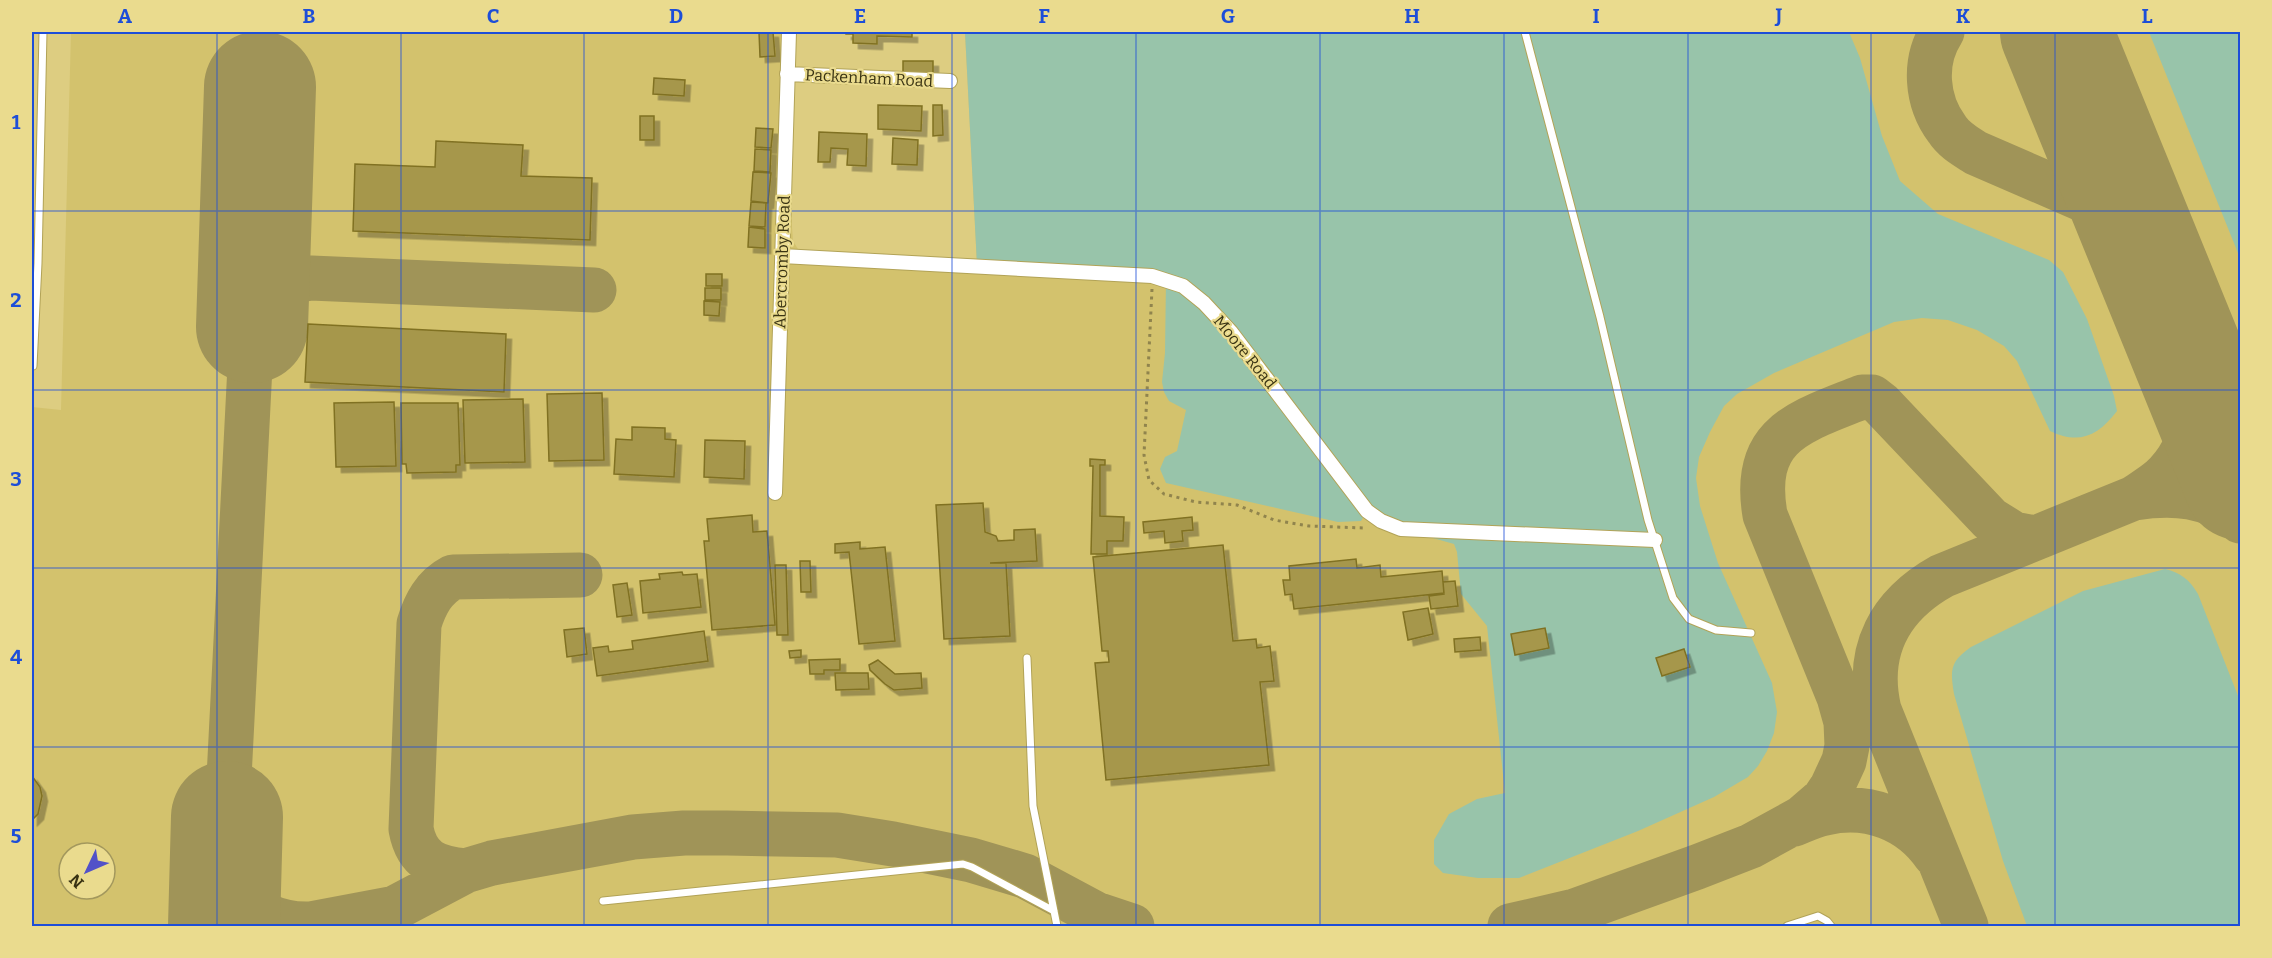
<svg xmlns="http://www.w3.org/2000/svg" width="2272" height="958" viewBox="0 0 2272 958" font-family="Bitter,serif">
<style>
.built{fill:#d3c26d;fill-rule:evenodd}
.green{fill:#98c4aa}
.lines{fill:none;stroke-linecap:round;stroke-linejoin:round}
.taxiway{stroke:#a09458;stroke-width:45}
.runway{stroke:#a09458;stroke-width:112}
.building{fill:#a6974c;stroke:#807122;stroke-width:1.5;filter:url(#shadow)}
.lane-casing{stroke:#b2a357;stroke-width:9}
.street-casing{stroke:#b2a357;stroke-width:16}
.path{stroke:#90844d;stroke-width:3;stroke-dasharray:3 4.5;stroke-linecap:butt}
.lane{stroke:#fff;stroke-width:7}
.street{stroke:#fff;stroke-width:14}
.grid{fill:none;stroke:#1d4ed8;stroke-width:1.5;stroke-opacity:0.55}
.labels{text-anchor:middle;dominant-baseline:central;stroke-width:4.5;stroke-linejoin:round;paint-order:stroke}
.street-label{font-size:16px;fill:#393313;stroke:#eadb8e}
.neatline{fill:none;stroke:#1d4ed8;stroke-width:2}
.grid-label{font-size:20px;text-anchor:middle;font-weight:bold;fill:#1d4ed8}
</style>
<defs>
<filter id="shadow"><feDropShadow dx="5.5" dy="5.5" stdDeviation="0" flood-color="#0004"/></filter>
</defs>
<rect width="100%" height="100%" fill="#ddcd81"/>
<path class="built" d="M71,32h716l5,195 1,14 5,8 10,4 169,11 -12,-232h1275v894h-2208v-519l29,3zM69,853h36v36h-36z"/>
<path class="green" d="M965,32h884l11,26 22,78 18,45 38,33 111,46 14,12 24,47 27,77 3,15c-19,25 -38,34 -67,20l-33,-70 -13,-15 -27,-16 -29,-10 -26,-2 -28,4 -120,51 -37,21 -13,12 -14,26 -11,25 -3,21 4,28 18,57 54,120 5,29 -3,21 -7,18 -9,15 -10,11 -34,20 -76,34 -119,47h-41l-35,-5 -9,-9v-24l15,-26 28,-15 28,-6 -18,-167 -26,-32 -4,-42 -3,-8 -53,-15 -34,-18 -6,10 -23,1 -172,-39 -6,-14 5,-12 12,-6 9,-41 -17,-9 -5,-9 -2,-10 3,-29 1,-73 -189,-15z
M2149,32h91v226z
M2165,569c16,4 24,10 33,25l42,107v225h-213l-24,-65 -49,-167c-4,-25 -4,-32 17,-47l112,-56z"/>
<g class="lines">
<path class="taxiway" d="M1942,32c-19,29 -16,69 5,97 7,11 18,17 29,24l120,52 30,19 16,15
M2087,32l7,12 4,16 13,102
M594,290l-283,-12c-32,3 -50,18 -59,49l-25,490c3,57 13,109 83,107l85,-16 70,-37 27,-8 141,-26 51,-4h43l110,2 56,9 78,16 54,16 71,38 36,12
M2134,498c39,-6 75,-4 106,23
M1794,824c10,-4 20,-9 31,-11 43,-10 85,6 110,42
M465,871c-29,-3 -48,-10 -54,-42l8,-205c6,-20 15,-37 34,-47l127,-2
M1510,926l65,-15 122,-44 54,-21 51,-28 22,-19 8,-12 12,-26 3,-15 -1,-24 -7,-25 -74,-182c-14,-82 35,-93 97,-118h10l9,7 109,115 24,15 20,4
M1966,926l-87,-216c-14,-60 11,-105 63,-134l192,-78c9,-6 19,-12 27,-19 40,-37 37,-84 25,-132"/>
<path class="runway" d="M2056,32l184,452
M252,327l8,-240
M224,926l3,-109"/>
</g>
<path class="building" d="M759,32h14l2,24 -15,1z
M846,32h66v5l-35,-1v8l-24,-1v-9h-7z
M903,61h30v13h-30z
M654,78l31,2 -1,16 -31,-2z
M878,105l44,1 -1,25 -43,-2z
M933,105h9l1,30 -10,1z
M640,116h14v24h-14z
M756,128l17,1 -2,19 -16,-1z
M819,132l48,2 -1,32 -19,-1 1,-16 -17,-1 -1,14h-12z
M893,138l25,2 -1,25 -25,-1z
M436,141l87,4 -2,31 71,2 -2,62 -237,-9 2,-67 80,3z
M755,149l16,1 -1,22 -16,-1z
M753,172l18,1 -3,30 -17,-2z
M751,202l15,1 -1,24 -16,-1z
M749,227l16,2v19l-17,-1z
M706,274h16v12h-16z
M705,288h16v12h-16z
M704,301l16,1 -1,14 -15,-1z
M308,324l198,10 -2,58 -199,-10z
M602,393l2,67 -55,1 -2,-67z
M523,399l2,63 -60,1 -2,-63z
M394,402l2,64 -60,1 -2,-64z
M401,403h57l2,62h-4v7l-49,1 -1,-9h-4z
M632,427l33,1v11l11,1 -2,37 -60,-3 2,-35 16,1z
M705,440l40,1 -1,38 -40,-2z
M1090,459l15,1v5h-5v51l24,1 -1,24h-16v13h-16l2,-88h-3z
M983,503l2,29 11,4 2,5 16,-1v-10l21,-1 2,32 -47,2h16l4,73 -66,3 -8,-134z
M752,515l1,17 14,-1 8,94 -63,5 -8,-89h5l-2,-22z
M1192,517l1,13 -11,1 1,10 -18,2 -1,-12 -20,2 -1,-11z
M860,542v7l25,-2 10,94 -36,3 -10,-92 -14,1v-9z
M1223,545l10,96 23,-2 1,9 13,-2 4,35 -14,1 9,83 -163,15 -11,-117 14,-1 -1,-11h-6l-9,-94z
M1356,559l1,9 23,-3 1,12 61,-6 2,22 -150,16 -2,-15 -7,1 -2,-15h7l-1,-14z
M800,561h10l1,31h-10z
M775,565h11l2,70h-11z
M682,572l1,3 14,-1 4,33 -58,6 -3,-32 20,-2 -1,-5z
M1455,581l3,25 -27,3 -2,-13 15,-2 -1,-12z
M627,583l5,32 -15,2 -4,-32z
M1428,608l5,26 -25,6 -5,-28z
M584,628l3,26 -20,3 -3,-27z
M1545,628l4,20 -34,7 -4,-21z
M704,631l4,30 -111,15 -4,-28 15,-2 1,6 24,-3 -1,-8z
M1480,637l1,13 -26,2 -1,-13z
M1684,649l6,18 -28,9 -6,-18z
M801,650v7l-11,1 -1,-7z
M840,659v11h-16v4h-14l-1,-14z
M878,660l17,14 26,-1 1,15 -28,2 -9,-6 -15,-14 -1,-5z
M835,673h33l1,16 -33,1z
M32,776l8,11 2,9 -4,18 -6,6z"/>
<g class="lines">
<defs>
<path id="lane" d="M1525,32l75,285 48,203 25,78 16,21 27,11 35,3
M33,366l5,-103 5,-231
M1027,658l6,148 24,120
M603,901l360,-37 9,3 82,44
M1787,926l31,-10 9,5 4,5"/>
<path id="street" d="M787,74l163,7
M782,256l370,20 31,10 21,17 27,29 136,179 14,10 20,8 254,11
M775,493l14,-461"/>
</defs>
<use href="#lane" class="lane-casing"/>
<use href="#street" class="street-casing"/>
<path class="path" d="M1152,289l-8,166 5,25 15,14 32,8 41,3 37,15 35,6 55,2"/>
<use href="#lane" class="lane"/>
<use href="#street" class="street"/>
</g>
<path class="grid" d="M217,32v894M401,32v894M584,32v894M768,32v894M952,32v894M1136,32v894M1320,32v894M1504,32v894M1688,32v894M1871,32v894M2055,32v894M32,211h2208M32,390h2208M32,568h2208M32,747h2208"/>
<g class="labels">
<g class="street-label">
<text transform="translate(869 78) rotate(3)">Packenham Road</text>
<text transform="translate(782 262) rotate(-88)">Abercromby Road</text>
<text transform="translate(1245 352) rotate(51)">Moore Road</text>
</g>
</g>
<rect width="2272" height="958" fill="none" stroke="#eadb8e" stroke-width="66"/>
<g transform="translate(87 871) rotate(226)"><circle r="28" fill="#eadb8e" stroke="#a3985d" stroke-width="1.5"/>
<path d="M0-4.5L10 22L0 15L-10 22Z" fill="#5251c8"/>
<text y="-9" font-size="16" font-weight="bold" text-anchor="middle" fill="#393313">N</text>
</g>
<rect x="33" y="33" width="2206" height="892" class="neatline"/>
<g class="grid-label">
<text x="125" y="23">A</text>
<text x="309" y="23">B</text>
<text x="493" y="23">C</text>
<text x="676" y="23">D</text>
<text x="860" y="23">E</text>
<text x="1044" y="23">F</text>
<text x="1228" y="23">G</text>
<text x="1412" y="23">H</text>
<text x="1596" y="23">I</text>
<text x="1779" y="23">J</text>
<text x="1963" y="23">K</text>
<text x="2147" y="23">L</text>
<text x="16" y="129">1</text>
<text x="16" y="307">2</text>
<text x="16" y="486">3</text>
<text x="16" y="664">4</text>
<text x="16" y="843">5</text>
</g>
</svg>
